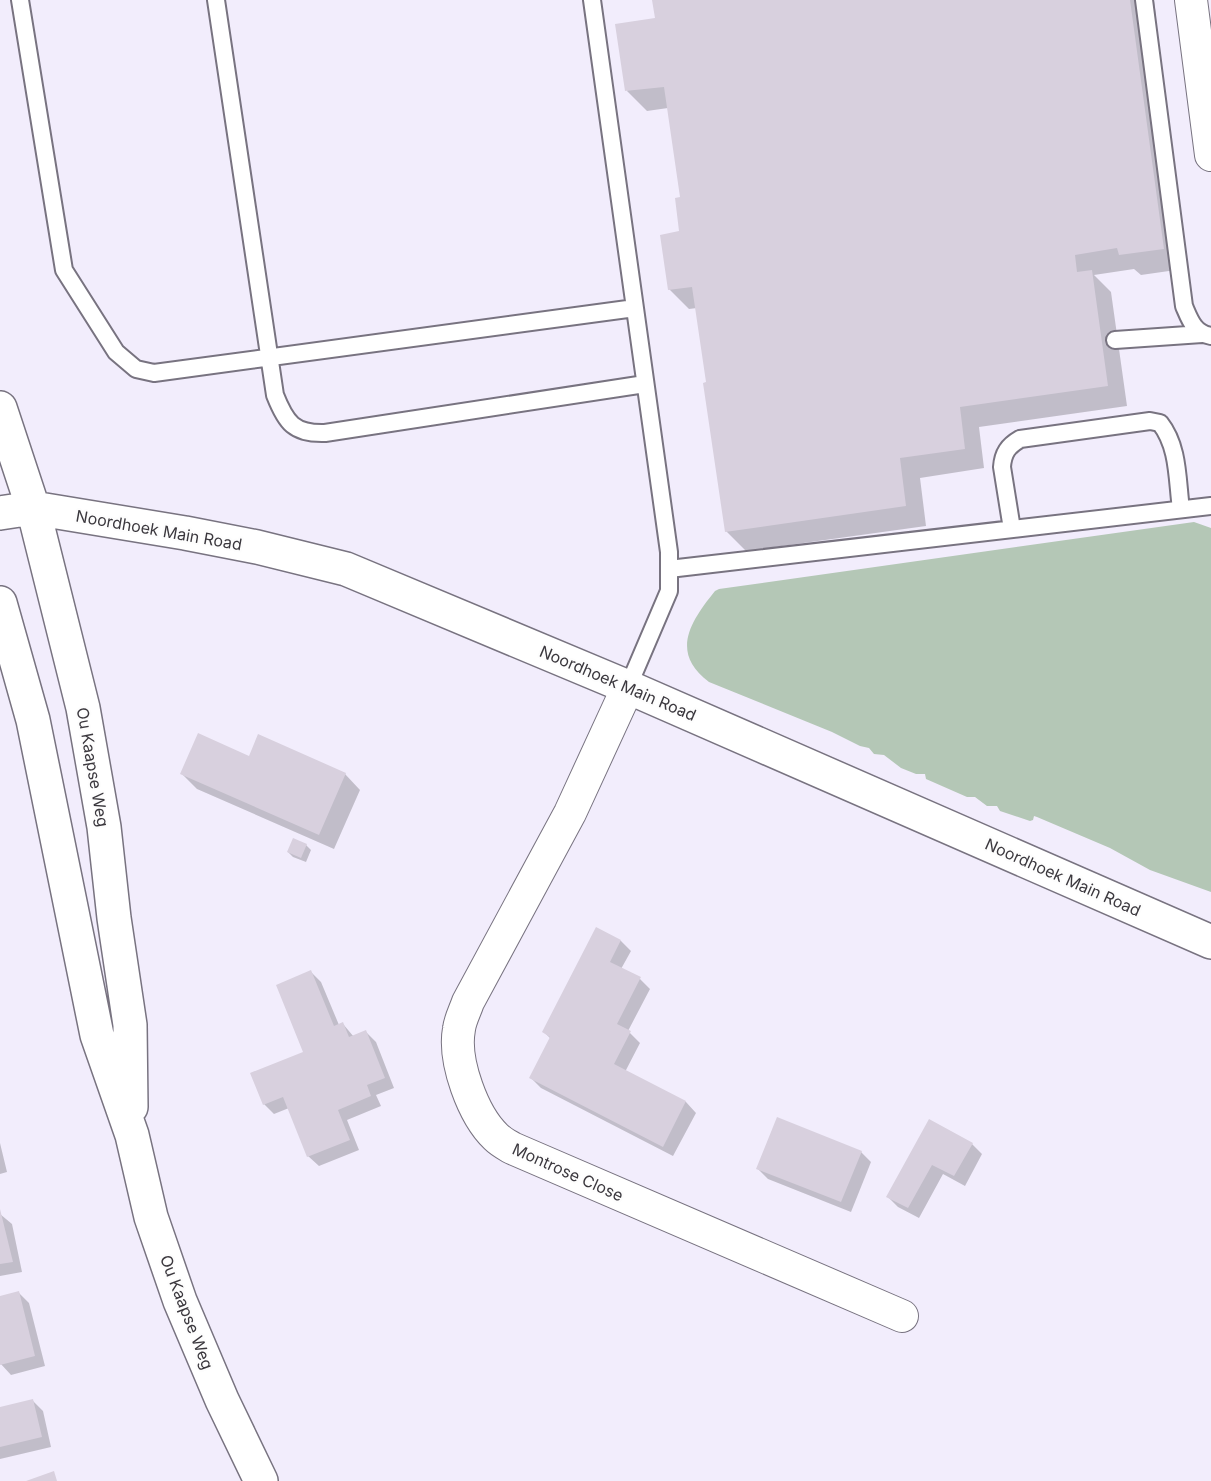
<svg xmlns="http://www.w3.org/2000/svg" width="1211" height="1481" viewBox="0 0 1211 1481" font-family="Inter,sans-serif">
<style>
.green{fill:#b4c7b6}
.shadow{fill:#0003}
.building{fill:#d8d0de}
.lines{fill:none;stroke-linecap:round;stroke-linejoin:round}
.service-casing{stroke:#787380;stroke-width:20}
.minor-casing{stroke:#787380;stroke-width:34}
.primary-casing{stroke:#787380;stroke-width:36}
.service{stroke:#fff;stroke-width:16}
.minor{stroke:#fff;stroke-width:32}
.primary{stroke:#fff;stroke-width:33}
.labels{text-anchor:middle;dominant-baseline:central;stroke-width:4.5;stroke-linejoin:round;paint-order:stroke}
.street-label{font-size:16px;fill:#3b383e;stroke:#fdfdfd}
</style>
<rect width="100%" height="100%" fill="#f2edfc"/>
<path class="green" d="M1194,522l17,6v364l-61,-22 -40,-22 -73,-31 -3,-1 -1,4 -3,1 -30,-10 -3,-5h-10l-12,-9h-8l-41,-18 -1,-5h-9l-15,-6 -17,-13 -10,-1 -5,-6 -9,-2 -28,-14 -123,-50c-39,-29 -19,-60 6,-91l4,-2z"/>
<path class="shadow" d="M654,0h500l2,17 -7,1 34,251 -42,6 -7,-6 -40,6 17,17 16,114 -148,21 5,41 -64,10 6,48 -180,25 -20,-20 -29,-223 -8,1 -20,-20 12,-56v-34l-13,-91 -21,3 -20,-20 29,-72z
M250,758l95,16 15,16 -26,59 -137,-60 -15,-15z
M306,845l5,5 -5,12 -13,-5 -5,-5z
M597,929l24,12 10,10 -10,18 19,10 10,10 -22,42 12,12 -15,29 61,30 10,11 -23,43 -132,-68 -10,-10 20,-39 -7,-7z
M311,972l10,10 18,43 4,-1 11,13 12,-5 10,10 18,46 -18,7 5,11 -34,14 12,30 -40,16 -11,-10 -19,-48 -15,6 -10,-10 40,-51z
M930,1121l42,23 10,10 -17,32 -22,-12 -24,44 -21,-11 -10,-10z
M0,1143l7,29 -7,2z
M861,1152l10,10 -20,50 -83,-33 -10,-10z
M0,1214l12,10 10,48 -22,4z
M19,1293l10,10 16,63 -34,9 -11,-12v-66z
M33,1401l10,10 8,36 -51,12v-51z"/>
<path class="building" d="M652,0h478l34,249 -45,6 -2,-7 -42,7 2,17 15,-2 16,116 -148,21 5,42 -65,9 6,48 -181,26 -22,-149 3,-1 -14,-95 -24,3 -8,-55 19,-4 -4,-33 5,-1 -16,-110 -39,4 -10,-67 40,-6z
M198,733l51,23 9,-22 88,39 -27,62 -139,-61z
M293,838l14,6 -6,14 -14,-6z
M596,927l25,13 -11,22 31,15 -24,47 14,7 -17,33 72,37 -23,46 -134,-69 21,-41 -8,-5z
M311,970l23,56 9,-4 6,15 17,-7 19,48 -18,7 4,11 -33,14 12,30 -43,17 -24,-60 -20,8 -13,-32 53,-21 -27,-67z
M777,1117l85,34 -21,51 -85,-33z
M929,1119l44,24 -19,33 -22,-11 -24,43 -22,-11z
M0,1209l13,53 -13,2z
M19,1291l16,65 -35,9v-69z
M33,1399l9,38 -42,10v-40z
M54,1471l3,10h-31z"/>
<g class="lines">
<defs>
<path id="service" d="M20,0l44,270 52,82 20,17 18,4 481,-65
M216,0l59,395c11,28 19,39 50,38l320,-49
M592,0l77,552v39l-41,96
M1144,0l40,306c6,14 10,27 27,30
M1115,340l87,-6
M1012,529l-10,-62c1,-14 6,-21 18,-28l130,-18 10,2c19,24 17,57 21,86
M669,569l542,-63"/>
<path id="minor" d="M1191,0l20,155
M628,687l-58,126 -102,189c-3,9 -8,18 -9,27 -6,32 14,86 37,108 5,5 11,8 16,11l390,168"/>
<path id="primary" d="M0,408l33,100 50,200 21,119 10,91 16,107 1,82
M0,513l33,-5 152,25 72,14 89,22 282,118 583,255
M0,603l33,117 64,315 35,100 19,82 29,84 42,99 39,81"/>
</defs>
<use href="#service" class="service-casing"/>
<use href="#minor" class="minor-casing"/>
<use href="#primary" class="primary-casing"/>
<use href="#service" class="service"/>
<use href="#minor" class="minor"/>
<use href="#primary" class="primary"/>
</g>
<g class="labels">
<g class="street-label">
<text transform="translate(159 530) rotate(10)">Noordhoek Main Road</text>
<text transform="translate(618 683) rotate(23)">Noordhoek Main Road</text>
<text transform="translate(93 767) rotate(80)">Ou Kaapse Weg</text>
<text transform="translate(1063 877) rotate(24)">Noordhoek Main Road</text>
<text transform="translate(568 1172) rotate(24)">Montrose Close</text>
<text transform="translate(187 1312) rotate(69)">Ou Kaapse Weg</text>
</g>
</g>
</svg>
